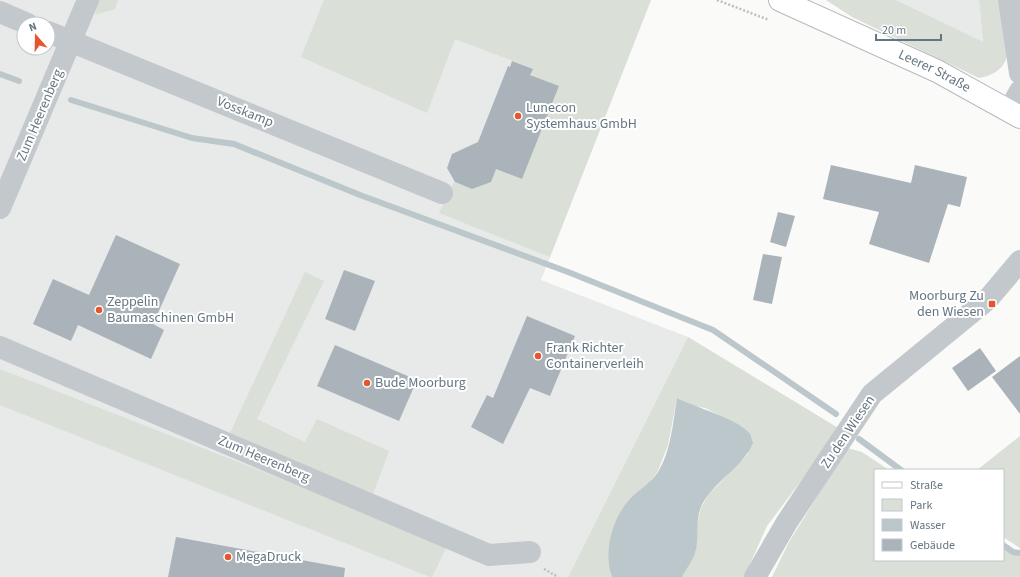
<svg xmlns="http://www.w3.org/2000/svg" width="1020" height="577" viewBox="0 0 1020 577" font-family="'Source Sans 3',sans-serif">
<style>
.built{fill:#e8e9e9;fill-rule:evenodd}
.green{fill:#dadfd7}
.water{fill:#bbc7cb}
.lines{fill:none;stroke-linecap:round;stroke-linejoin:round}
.stream{stroke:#bbc7cb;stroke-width:6}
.building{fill:#aab3b9}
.major-casing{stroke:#b5babe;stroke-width:24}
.path{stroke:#bbbfc2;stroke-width:2.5;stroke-dasharray:2 2;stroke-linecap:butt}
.minor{stroke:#c3c8cc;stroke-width:22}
.major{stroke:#fff;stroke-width:22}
.poi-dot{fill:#e4572e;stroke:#fff;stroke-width:1.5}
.labels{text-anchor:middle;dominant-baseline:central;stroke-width:4;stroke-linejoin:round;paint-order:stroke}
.street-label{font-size:14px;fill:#657683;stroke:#fff}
.poi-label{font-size:14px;fill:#657683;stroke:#fff;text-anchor:start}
</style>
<rect width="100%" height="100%" fill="#fafaf8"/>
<path class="built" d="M0,0h651l-110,280 147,57 -120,240h-568zM24,24h24v24h-24z
M896,0h83l4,43z"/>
<path class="green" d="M98,0h20l-3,9 -20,6z
M324,0h327l-101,257 -111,-44 15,-31 18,7 24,-20 26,10 37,-93 -29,-11 2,-7 -77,-29 -28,74 -126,-56z
M826,0h70l87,42 -4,-42h20c1,9 10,50 8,56 -3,14 -16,20 -28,22l-127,-61z
M305,272l19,9 -67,138 48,23 12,-23 72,32 -16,43 -143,-61z
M688,337l152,92 -73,97 -23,51h-62l14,-26 1,-27 4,-16 7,-13 40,-41 -10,-29 -33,-17 -14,-3 -14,-7 -9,47 -10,26 -13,17 -16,12 -19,71 2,6h-44z
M0,369l448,175 -16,33h-2l-430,-172z
M1020,436v112l-17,-11v-67h-26z
M847,448l15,4 27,18h-14v90h128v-12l9,6 8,1v22h-248l17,-35z"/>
<path class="water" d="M677,398c17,9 62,21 73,36 1,2 2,6 3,9 -11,26 -40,38 -52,64 -6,14 -2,29 -5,43 -2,9 -10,19 -14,27h-70c-9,-24 0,-58 17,-77 9,-10 21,-16 29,-28 13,-21 15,-50 19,-74z"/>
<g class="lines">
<path class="stream" d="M0,74l19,7
M71,100l121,38 42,6 126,51 208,77 145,58 123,84
M859,439l42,31
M1003,545l10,7 7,1"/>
</g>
<path class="building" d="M512,61l21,8 -3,6 29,11 -37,93 -26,-10 -5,13 -19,7 -17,-7 -8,-14 5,-14 26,-12 30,-76 2,1z
M831,165l80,18 4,-18 52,12 -7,30 -12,-3 -19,59 -60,-19 10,-32 -56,-13z
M778,212l17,4 -9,31 -16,-5z
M116,235l64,29 -27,60 11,6 -13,29 -73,-34 -7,16 -38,-17 20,-45 36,16z
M763,254l19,3 -10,47 -19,-4z
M344,270l31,11 -20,50 -30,-12z
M527,316l48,20 -25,60 -20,-8 -27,56 -32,-17 16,-32 6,3z
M335,345l82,35 -18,41 -82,-35z
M980,348l16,23 -28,20 -16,-23z
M1020,356v58l-28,-37z
M176,537l169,31 -1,9h-176z"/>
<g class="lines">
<defs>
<g id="major">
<path id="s1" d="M780,0l157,71 83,46"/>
</g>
</defs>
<use href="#major" class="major-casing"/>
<path class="path" d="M717,0l52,20
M544,569l14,8"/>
<path class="minor" d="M1009,0l11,73
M0,12l28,12
M48,32l394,161
M1009,111l11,-20
M0,208l88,-208
M0,347l489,208 41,-3
M755,577l32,-55 85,-128 116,-95 32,-38"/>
<use href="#major" class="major"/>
</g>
<g class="poi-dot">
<circle cx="518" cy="116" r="4"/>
<rect x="988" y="300" width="8" height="8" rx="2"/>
<circle cx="99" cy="310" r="4"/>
<circle cx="538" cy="356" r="4"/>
<circle cx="367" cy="383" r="4"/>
<circle cx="228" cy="557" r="4"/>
</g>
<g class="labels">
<g class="street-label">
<text stroke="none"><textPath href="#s1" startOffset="170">Leerer Straße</textPath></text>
<text transform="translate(245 112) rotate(22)">Vosskamp</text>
<text transform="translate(40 115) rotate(-67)">Zum Heerenberg</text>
<text transform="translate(848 432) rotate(-56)">Zu den Wiesen</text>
<text transform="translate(264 459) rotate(23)">Zum Heerenberg</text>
</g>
<g class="poi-label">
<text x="526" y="108">Lunecon<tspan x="526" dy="16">Systemhaus GmbH</tspan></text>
<text x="984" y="296" text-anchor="end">Moorburg Zu<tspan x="984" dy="16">den Wiesen</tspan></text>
<text x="107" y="302">Zeppelin<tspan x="107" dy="16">Baumaschinen GmbH</tspan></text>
<text x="546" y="348">Frank Richter<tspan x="546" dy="16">Containerverleih</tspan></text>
<text x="375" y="383">Bude Moorburg</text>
<text x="236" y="557">MegaDruck</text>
</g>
</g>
<rect x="874" y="469" width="130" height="92" fill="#ffffff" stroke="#c1c8cd"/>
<rect x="882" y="482" width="20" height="6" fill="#ffffff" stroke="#c1c8cd"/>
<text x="910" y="489" font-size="12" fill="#657683">Straße</text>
<rect x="882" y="499" width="20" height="12" fill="#dadfd7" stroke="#c1c8cd"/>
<text x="910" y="509" font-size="12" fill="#657683">Park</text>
<rect x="882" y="519" width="20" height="12" fill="#bbc7cb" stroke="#c1c8cd"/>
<text x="910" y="529" font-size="12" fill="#657683">Wasser</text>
<rect x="882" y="539" width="20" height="12" fill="#aab3b9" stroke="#c1c8cd"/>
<text x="910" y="549" font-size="12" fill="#657683">Gebäude</text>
<g transform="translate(36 36) rotate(340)"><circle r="19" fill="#ffffff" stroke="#c1c8cd"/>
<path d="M0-3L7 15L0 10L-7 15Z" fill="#e4572e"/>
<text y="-6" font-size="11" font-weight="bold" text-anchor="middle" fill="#657683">N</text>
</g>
<path d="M876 34v6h65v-6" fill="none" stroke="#657683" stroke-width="2"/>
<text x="882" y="34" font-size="12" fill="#657683" stroke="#ffffff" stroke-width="3" paint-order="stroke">20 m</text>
</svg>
